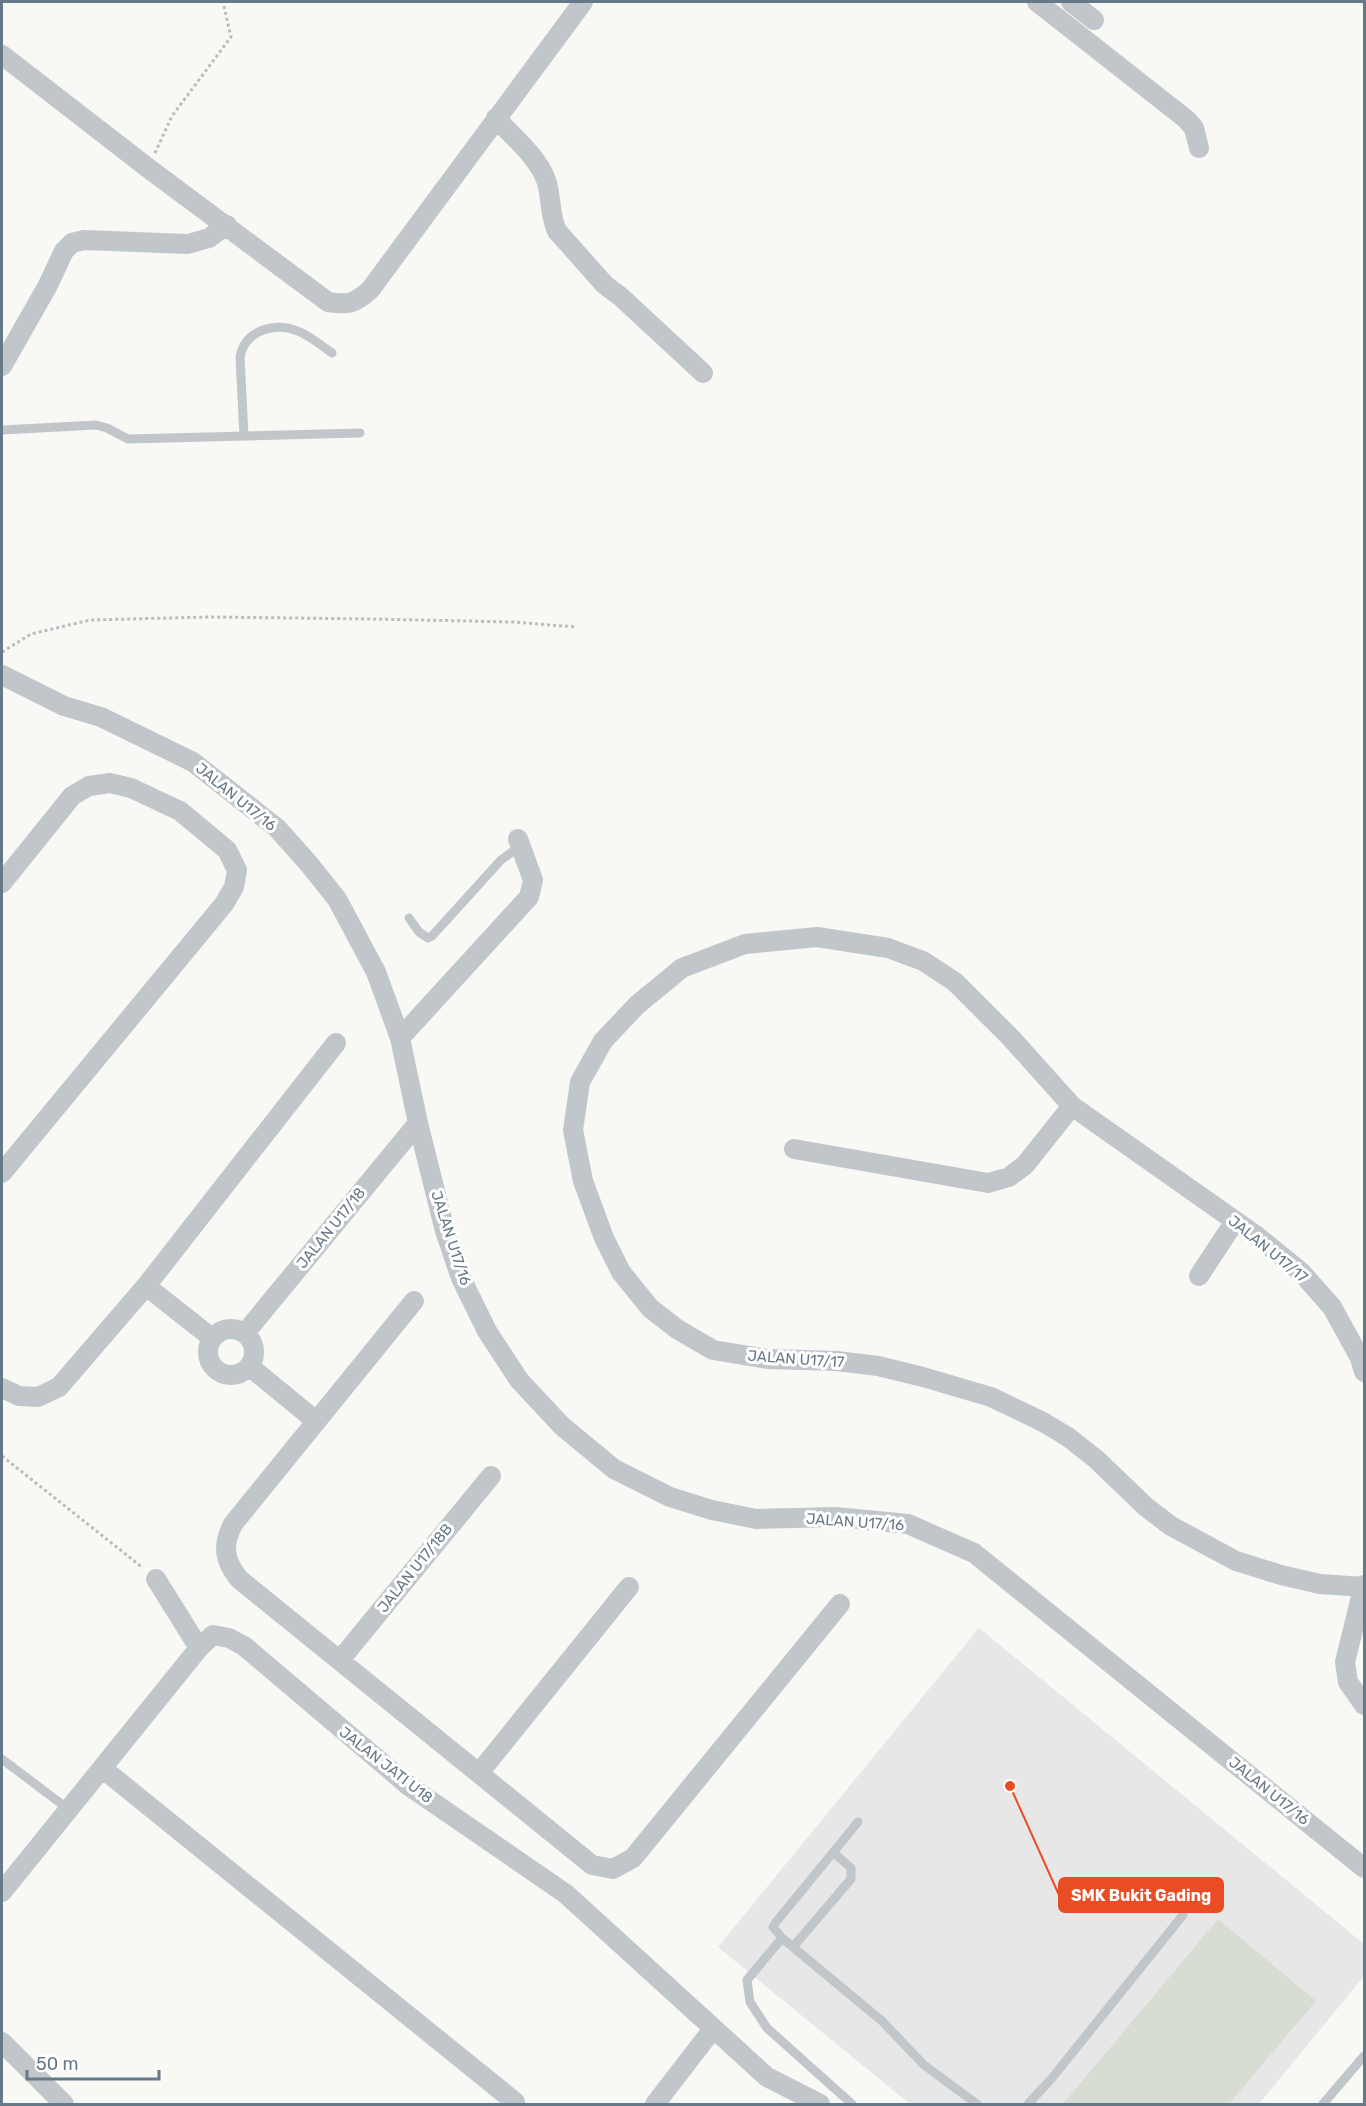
<svg xmlns="http://www.w3.org/2000/svg" width="1366" height="2106" viewBox="0 0 1366 2106" font-family="Rubik,sans-serif">
<style>
.built{fill:#e6e7e6}
.green{fill:#d8ddd4}
.lines{fill:none;stroke-linecap:round;stroke-linejoin:round}
.path{stroke:#b9bdc0;stroke-width:3;stroke-dasharray:3 3;stroke-linecap:butt}
.lane{stroke:#c1c6ca;stroke-width:9}
.street{stroke:#c1c6ca;stroke-width:20}
.labels{text-anchor:middle;dominant-baseline:central;stroke-width:6;stroke-linejoin:round;paint-order:stroke}
.street-label{font-size:15px;fill:#667988;stroke:#fff}
.leader{fill:none;stroke:#ea4c23;stroke-width:2}
.callout-dot{fill:#ea4c23;stroke:#fff;stroke-width:2}
.callout{fill:#ea4c23;stroke:#ea4c23;stroke-width:2}
.callout-label{font-size:16px;text-anchor:middle;font-weight:bold;fill:#fff}
</style>
<rect width="100%" height="100%" fill="#f8f8f5"/>
<path class="built" d="M979,1628l385,316v32l-105,128h-349l-192,-157z"/>
<path class="green" d="M1218,1919l98,82 -87,103h-166z"/>
<g class="lines">
<path class="path" d="M155,153l17,-37 59,-79 -8,-35
M2,652l29,-18 59,-14 118,-3 166,2 139,3 63,5
M2,1456l141,112"/>
<path class="lane" d="M2,430l94,-5 11,3 21,11 232,-6
M244,436l-4,-79c5,-27 35,-36 60,-25 11,5 22,14 32,21
M409,918l10,14 9,6 4,-2 69,-76 19,-14
M2,1759l66,50
M858,1822l-82,100 -3,5 9,11 100,83 42,44 53,39
M782,1938l-35,42 3,22 17,26 85,76
M793,1947l58,-68v-11l-18,-16
M1028,2104l24,-26 131,-163
M1323,2104l41,-48"/>
<path class="street" d="M1037,2l149,117 8,9 5,20
M1071,2l23,18
M2,55l146,113 180,134c21,3 26,2 42,-12l213,-288
M496,118c17,19 42,39 50,62 6,17 3,35 11,51l48,54 16,12 82,76
M2,366l45,-79 17,-36 8,-8 12,-3 104,4 21,-6 18,-13
M2,675l62,31 37,11 92,45 84,66 32,36 28,35 39,73 24,66 18,85 27,108 16,47 26,53 32,49 43,46 52,43 56,28 42,13 44,9 79,-2 73,7 66,29 390,315
M2,883l70,-87 17,-10 21,-3 21,5 49,23 47,39 10,20 -3,17 -10,17 -222,269
M400,1038l129,-141 4,-17 -15,-41
M794,1149l194,34 21,-6 16,-12 47,-59
M1199,1276l36,-55
M146,1286l66,52
M414,1301l-181,223c-11,22 -9,36 6,55l353,286 21,4 20,-11 207,-254
M208 1352a23 23 0 1 1 46 0a23 23 0 1 1-46 0Z
M245,1333l173,-210
M249,1366l67,55
M1364,1372l-4,-14 -28,-51 -31,-35 -43,-35 -186,-131 -61,-68 -56,-56 -32,-21 -35,-13 -71,-11 -72,7 -63,24 -45,37 -34,36 -23,41 -7,48 10,51 21,57 17,34 29,36 27,21 36,21 55,9 69,2 41,5 45,11 68,20 52,25 25,15 28,22 50,48 25,19 65,35 45,14 39,9 44,3
M2,1388l17,8 19,1 21,-10 87,-101 190,-243
M156,1579l43,69
M1364,1585l-19,77 3,20 16,23
M340,1660l151,-184
M102,1768l413,334
M479,1773l150,-186
M2,1892l197,-244 14,-13 16,3 15,8 165,140 157,108 201,183 53,27
M2,2042l62,62
M655,2104l58,-75"/>
</g>
<g class="labels">
<g class="street-label">
<text transform="translate(236 797) rotate(39)">JALAN U17/16</text>
<text transform="translate(331 1228) rotate(-51)">JALAN U17/18</text>
<text transform="translate(451 1238) rotate(72)">JALAN U17/16</text>
<text transform="translate(1268 1249) rotate(39)">JALAN U17/17</text>
<text transform="translate(796 1359) rotate(4)">JALAN U17/17</text>
<text transform="translate(855 1522) rotate(4)">JALAN U17/16</text>
<text transform="translate(415 1568) rotate(-51)">JALAN U17/18B</text>
<text transform="translate(386 1765) rotate(38)">JALAN JATI U18</text>
<text transform="translate(1269 1791) rotate(39)">JALAN U17/16</text>
</g>
</g>
<path class="leader" d="M1010 1786L1059 1895"/>
<circle class="callout-dot" cx="1010" cy="1786" r="6"/>
<rect class="callout" x="1059" y="1878" width="164" height="34" rx="6"/>
<g class="callout-label">
<text x="1141" y="1901">SMK Bukit Gading</text>
</g>
<rect width="1366" height="2106" fill="none" stroke="#667988" stroke-width="6"/>
<path d="M27 2070v9h132v-9" fill="none" stroke="#667988" stroke-width="3"/>
<text x="36" y="2070" font-size="18" fill="#667988" stroke="#ffffff" stroke-width="4.5" paint-order="stroke">50 m</text>
</svg>
